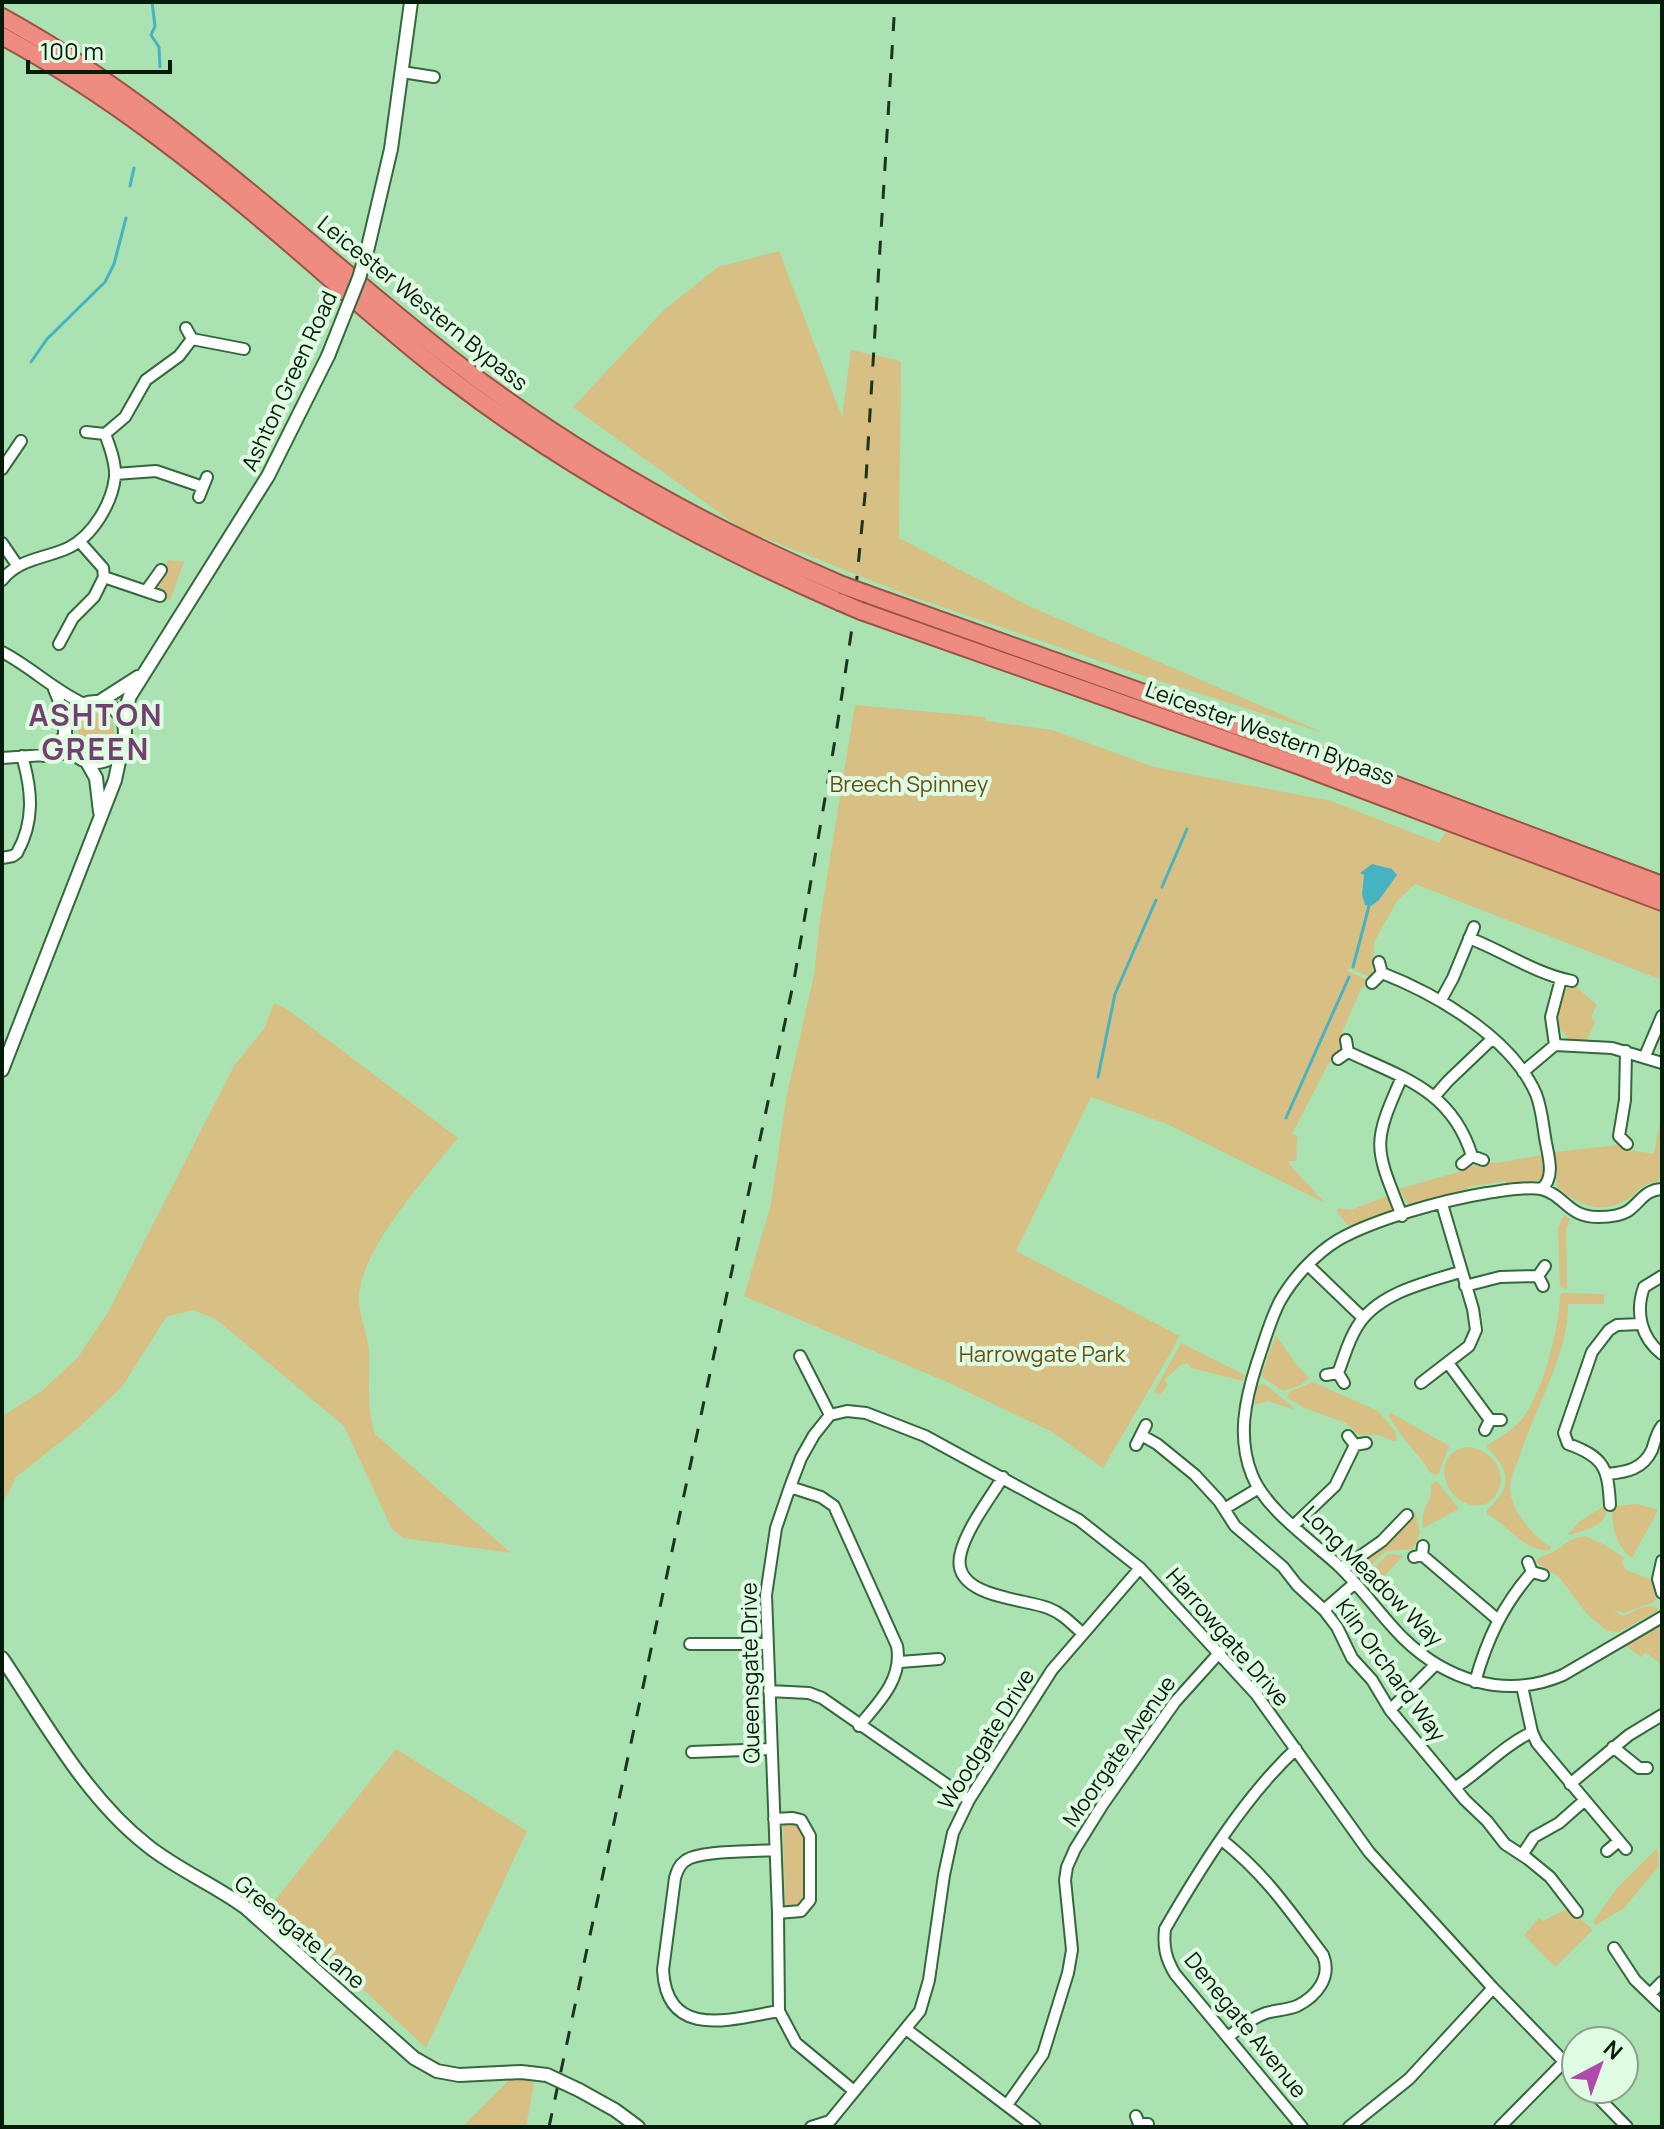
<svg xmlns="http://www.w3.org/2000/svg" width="1664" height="2129" viewBox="0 0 1664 2129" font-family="Manrope,sans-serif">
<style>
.green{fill:#d8bf84}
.water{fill:#46b3c3}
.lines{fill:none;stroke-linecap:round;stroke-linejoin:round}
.stream{stroke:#46b3c3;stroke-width:3}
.minor-casing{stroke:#34683d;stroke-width:14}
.tertiary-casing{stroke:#34683d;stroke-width:16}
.trunk-casing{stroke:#9b5344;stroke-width:20}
.minor{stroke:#fff;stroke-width:10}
.tertiary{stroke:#fff;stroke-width:12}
.trunk{stroke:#ef8c82;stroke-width:16}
.rail{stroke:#1b351f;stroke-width:3;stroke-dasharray:14 14;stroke-linecap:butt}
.tertiary-bridge-casing{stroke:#34683d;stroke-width:16;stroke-linecap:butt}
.trunk-bridge-casing{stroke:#9b5344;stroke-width:20;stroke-linecap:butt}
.tertiary-bridge{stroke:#fff;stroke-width:12}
.trunk-bridge{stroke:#ef8c82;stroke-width:16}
.labels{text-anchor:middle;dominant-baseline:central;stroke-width:8;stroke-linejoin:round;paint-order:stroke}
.street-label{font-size:22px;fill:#061c0a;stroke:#dffbe2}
.park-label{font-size:22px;fill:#645017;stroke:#dffbe2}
.district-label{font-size:30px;font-weight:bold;letter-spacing:2px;fill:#723f71;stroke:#dffbe2}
</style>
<rect width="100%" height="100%" fill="#aae2b1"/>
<path class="green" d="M779,251l63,166 9,-67 50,11 -2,177 130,68 295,127 -183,-58 -228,-78 -171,-68 -169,-122 91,-97 54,-43z
M168,560l16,2 -14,38 -15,-6z
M855,705l131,12v4l66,9 102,37 177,34 108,42 9,-15 214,81v71l-247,-96 -18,17 -23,41 -2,32 -2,3 -21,-9 -2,3 21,9 -8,11 -17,39 -3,18 -7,7 -41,79 6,2 -2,13 1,12h-8l1,4 35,38 -160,-80 -74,-26 -75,154 162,84 2,-2 -7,16 -70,119 -51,-36 -105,-50 -203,-86 27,-92 15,-105 28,-124 6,-55z
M78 731a18 18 0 1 1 36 0a18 18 0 1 1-36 0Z
M1574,985l23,20 -6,12 4,5 -8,18h-17l-11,-12v-22l5,-16z
M274,1003l13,6 171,129c-30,37 -100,114 -99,161 0,19 10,37 10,55 1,30 -3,51 6,80l136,119 -108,-15 -11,-9 -48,-103 -128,-107 -23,-9 -27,7 -44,70 -44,41 -62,49 -14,28v-89l40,-25 36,-34 29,-43 127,-248 30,-37z
M1662,1111v69c-6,2 -13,3 -19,6 -5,4 -9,10 -15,13 -27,16 -49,7 -71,-12l-2,-35 63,-7 8,4 28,5z
M1542,1155l2,20 -4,5 -32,4 -3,-3 -37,6 -3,4 -56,15 -10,-17 66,-19 7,-5 10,2 2,-5 13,1z
M1387,1196l5,13 -3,4 -36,13 -6,-1 -10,-14 1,-3 13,2z
M1564,1215l6,4 -4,10 1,60 -7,-2 -2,-60z
M1562,1293l42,1v10h-36c1,48 -32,102 -47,148 -3,10 -11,24 -11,35 -1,21 24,51 41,60l-1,3c-27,2 -41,-25 -63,-36v-4c27,-24 23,-39 -1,-64 12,-8 26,-15 35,-26 21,-23 39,-94 39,-125z
M1276,1335l19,28 14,15 -10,8 -16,5 -22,-15z
M1181,1343l64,32 -2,6 -51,-13 -5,-5 -6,2 -17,15 4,5 -8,10 -6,-3z
M1313,1382l65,29 17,20 2,9 -4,1 -14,-6h-20l-13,-12 -39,-14 -20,-11 2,-6z
M1262,1384l4,1 30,25 -28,-9 -14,4 2,-19z
M1391,1413l58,33 -10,27 -4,2c-8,-4 -8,-9 -13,-15 -14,-16 -22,-26 -34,-45z
M1465,1447c31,0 51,38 21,57 -37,11 -61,-47 -21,-57z
M1437,1481l22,28 -36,19c-4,-21 10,-23 8,-44z
M1607,1504c1,24 -23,25 -40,32l12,-14z
M1638,1504l20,6 -26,48c-17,-12 -20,-33 -20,-52z
M1415,1511l5,22 -7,16 -27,2 -26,24h-3l-7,-9 40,-28z
M1585,1536l20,9 19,13 -2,4 3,7 26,11 5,19 -2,3 -30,11 -11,-3 9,6c13,-3 24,-15 37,-7l-1,2 -39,21 -12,-1 -20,-17 -28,-37 -22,-14 -1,-3c4,-3 8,-4 12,-6 16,-6 17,-15 37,-18z
M1393,1554l10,2 -32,34 -8,-9 2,-3 22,-23z
M1662,1623v42l-16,-13 -5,5 -17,-13z
M396,1749l131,82 -101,217 -154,-144z
M789,1821h5l10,9 3,65 -5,11 -13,2 -4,-3 -2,-81z
M1657,1848l2,18 -35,42 -28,17 -2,-4 23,-33z
M1568,1908l25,22 -38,37 -31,-32 15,-17 4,3z
M514,2075l20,8 -8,44h-64z"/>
<path class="water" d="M1372,864l20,5 5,6 -18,25 -8,6 -6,-1 -3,-11 2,-19 -4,-2z"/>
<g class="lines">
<path class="stream" d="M152,2l3,24 -4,9 8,12 1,20
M130,186l4,-18
M31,362l16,-23 58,-57 9,-18 12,-46
M1162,887l25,-58
M1353,967l16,-61
M1098,1077l17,-83 41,-94
M1286,1118l63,-141"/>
<defs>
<path id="minor" d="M402,72l32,5
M192,339l52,10
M86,432l19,2
M2,469l19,-28
M115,474l41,-3 47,16
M199,497l8,-20
M2,543l15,22
M104,577l56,19
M2,580c18,-22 42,-21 66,-32 25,-12 44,-45 47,-71 1,-14 -5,-30 -10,-43l20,-17 21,-37 33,-24 13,-17 -6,-11
M146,591l15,-21
M59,644l14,-26 21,-21 10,-20 -1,-9 -24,-27
M2,652c29,15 53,39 82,52
M54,689l13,32
M43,756l22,-21
M2,758l71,-5
M2,858l11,-2 4,-3c18,-32 15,-63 5,-97
M1469,938c34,13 67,36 103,43
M1382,973c54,21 130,65 154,121 6,15 7,33 10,49 3,15 9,36 -5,46
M1372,983l10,-10 -3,-11
M1441,1000l12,-22 21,-51
M1555,1045l-4,-28 10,-38
M1626,1051l-1,49 -6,36 8,8
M1348,1052c56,26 104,39 124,104
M1645,1056l17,-40
M1338,1059l10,-7 -2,-12
M1523,1072l32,-27 57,3 50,15
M1402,1077c-31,69 -27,70 0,139
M1434,1097l14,-16 44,-42
M1462,1164l10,-8 11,4
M1662,1189c-18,1 -21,13 -34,22 -8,5 -20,6 -29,6 -31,1 -34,-22 -58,-28 -14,-3 -39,2 -54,4 -43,7 -112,26 -149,47 -23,14 -45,38 -58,61 -10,19 -16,42 -23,62 -12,37 -20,75 -5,112 13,34 61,67 87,91 23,22 41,49 64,72 43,42 102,62 160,37l99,-58
M1308,1265l55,53
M1662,1276l-18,11c-9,25 -3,51 18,67
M1465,1286l35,-9 38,-1
M1543,1286l-5,-10 7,-10
M800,1356l30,59 -16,20 -13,23 -11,29 -14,41 -10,67 12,318 1,98 17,32 58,48
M1448,1363l42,57
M1338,1373c6,-15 10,-32 19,-46 20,-34 68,-44 103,-55
M1326,1375l12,-2 6,10
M1421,1383l48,-37 7,-16 -3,-21 -31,-105
M830,1415l17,-4 19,2 59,23 154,84 61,48 116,126 113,158 124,136 83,86
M1485,1430l5,-10h11
M1141,1435l16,9 38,31 24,26 16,25 48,41 14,18 27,25 13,17 15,31 20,22 18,30 75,90 22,21 18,23 23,15 22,18 27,35
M1348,1436l7,9 11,-2
M1136,1445l10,-20
M1608,1474c19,-2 35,-5 44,-24 3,-9 4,-16 10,-24
M1003,1477c-13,21 -36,51 -42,75 -13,45 61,46 87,56 14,5 24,16 35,26
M790,1487l31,10 13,9 63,140c6,33 -18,56 -38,80
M1610,1505c-2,-36 -5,-48 -42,-61l-4,-11 28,-81 17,-22 8,-5 24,-1
M1224,1509l35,-21
M1293,1526l42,-40 20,-41
M1422,1555l75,64
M1414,1557l8,-2 1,-9
M1662,1561l-4,18 4,14
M1528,1562l4,10 11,3
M1342,1569l40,-28 25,-26
M1324,1610l31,-27
M690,1644h77
M900,1662l39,-3
M1475,1682c12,-43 28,-77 57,-110
M1522,1686l10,46 5,11 89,106
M769,1691l40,2 13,5 147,102
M1390,1710l45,-45
M1613,1747l26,21h8
M1296,1749c-51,47 -97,121 -131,180 -2,18 1,30 10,45l127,153
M692,1752l78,-3
M1570,1784l59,-49 33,-20
M1456,1787c26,-17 47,-41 76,-55
M774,1819l19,-1 8,2 9,16v64l-9,11 -23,2
M1222,1840c44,35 67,70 101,115 9,22 -6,41 -26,51 -10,4 -21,4 -31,7 -15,5 -26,15 -38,24
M774,1850c-20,2 -75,0 -89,11 -6,4 -8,10 -10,17l-12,92c4,71 69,49 116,41
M1607,1851l12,-10
M1522,1855l12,-18 25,-14 26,-23
M1614,1948l21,32 27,26
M1650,1994l12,-12
M906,2029l129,98
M1590,2089l37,38
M1007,2105l36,-51 25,-81 4,-23 -7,-70 2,-13 8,-18 28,-45 72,-102 45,-50
M1136,2116l3,8h9
M811,2127l19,-6 90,-110 9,-31 15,-105 9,-42 16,-33 83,-130 88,-102
M1349,2127l60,-48 84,-91
M1500,2127l64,-65"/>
<path id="tertiary" d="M368,247l23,-98 20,-147
M65 732a30 30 0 1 1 60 0a30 30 0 1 1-60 0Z
M99,702l39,-25
M122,719l8,-23 138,-220 60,-120
M87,762l9,16 4,34
M2,1070l113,-290 7,-33
M2,1658c43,64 84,140 146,188 30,24 67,39 98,62l168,150 23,13 22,4 62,-3 26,3
M579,2090l36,20 23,17"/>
<path id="trunk" d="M2,17c166,91 299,224 448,341 119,93 253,168 392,227
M2,36c105,57 203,134 293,212 51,44 100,88 153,129 120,92 254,165 392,225
M864,593l428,153 370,139
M861,611l439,155 362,136"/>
</defs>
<use href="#minor" class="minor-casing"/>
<use href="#tertiary" class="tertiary-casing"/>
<use href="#trunk" class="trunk-casing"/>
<use href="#minor" class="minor"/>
<use href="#tertiary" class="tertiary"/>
<use href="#trunk" class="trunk"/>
<path class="rail" d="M549,2127l245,-1147 42,-246 16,-106 13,-133 30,-493"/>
<defs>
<path id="tertiary-bridge" d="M328,356l31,-78 9,-31
M547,2075l32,15"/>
<path id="trunk-bridge" d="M842,585l22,8
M840,602l21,9"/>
</defs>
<use href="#tertiary-bridge" class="tertiary-bridge-casing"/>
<use href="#trunk-bridge" class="trunk-bridge-casing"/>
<use href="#tertiary-bridge" class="tertiary-bridge"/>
<use href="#trunk-bridge" class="trunk-bridge"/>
</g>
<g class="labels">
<g class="street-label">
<text transform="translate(423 303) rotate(39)">Leicester Western Bypass</text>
<text transform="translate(289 381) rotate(-65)">Ashton Green Road</text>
<text transform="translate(1270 733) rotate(20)">Leicester Western Bypass</text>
<text transform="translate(1373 1576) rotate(45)">Long Meadow Way</text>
<text transform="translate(1228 1637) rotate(49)">Harrowgate Drive</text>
<text transform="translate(1391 1670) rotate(54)">Kiln Orchard Way</text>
<text transform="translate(750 1673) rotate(-91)">Queensgate Drive</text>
<text transform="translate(986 1739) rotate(-58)">Woodgate Drive</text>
<text transform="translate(1119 1751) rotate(-55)">Moorgate Avenue</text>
<text transform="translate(300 1932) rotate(40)">Greengate Lane</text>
<text transform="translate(1246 2025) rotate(51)">Denegate Avenue</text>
</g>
<g class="park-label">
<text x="909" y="784">Breech Spinney</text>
<text x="1042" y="1354">Harrowgate Park</text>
</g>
<g class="district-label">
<text x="96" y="714">ASHTON<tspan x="96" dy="34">GREEN</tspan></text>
</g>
</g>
<rect width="1664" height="2129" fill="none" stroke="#061c0a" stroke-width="8"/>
<g transform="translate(1600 2065) rotate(41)"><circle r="38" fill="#dffbe2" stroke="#88a28c" stroke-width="2"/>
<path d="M0-6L14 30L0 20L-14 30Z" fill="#af49ad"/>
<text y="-12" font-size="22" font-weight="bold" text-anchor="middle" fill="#061c0a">N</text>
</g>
<path d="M28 60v12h142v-12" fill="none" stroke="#061c0a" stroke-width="4"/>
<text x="40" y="60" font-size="24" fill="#061c0a" stroke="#dffbe2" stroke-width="6" paint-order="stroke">100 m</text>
</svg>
